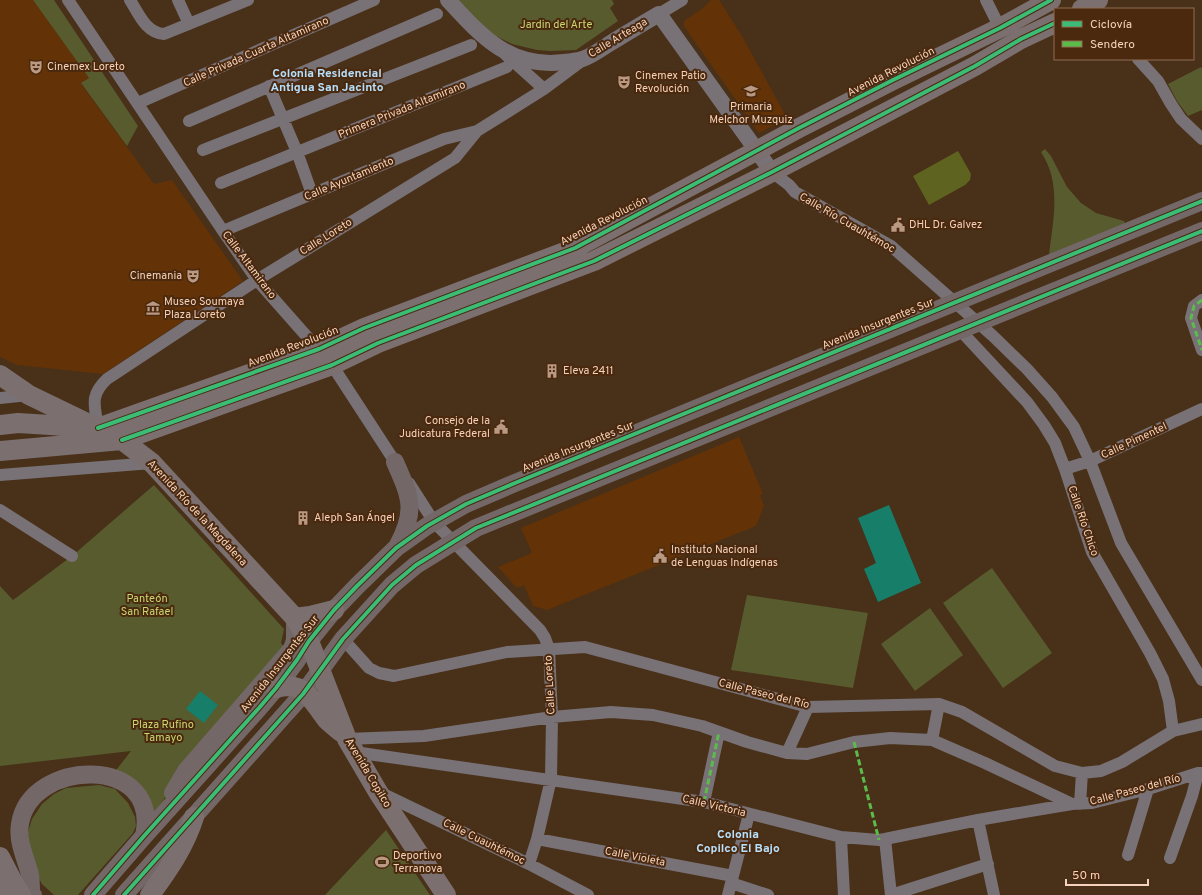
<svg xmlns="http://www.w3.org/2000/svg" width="1202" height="895" viewBox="0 0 1202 895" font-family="Overpass,sans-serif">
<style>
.built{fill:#633307}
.green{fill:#585b2e}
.forest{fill:#5e641f}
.water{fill:#177e69}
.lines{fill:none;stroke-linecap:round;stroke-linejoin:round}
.minor{stroke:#787176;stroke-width:12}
.tertiary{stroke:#787176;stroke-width:16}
.secondary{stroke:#736767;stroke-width:18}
.primary{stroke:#7b6f6f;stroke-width:20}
.quiet{stroke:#5cbc4b;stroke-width:3;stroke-dasharray:6 3;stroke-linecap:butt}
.cycleway-casing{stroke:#4a290f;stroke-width:6}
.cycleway{stroke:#3abd76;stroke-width:4}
.labels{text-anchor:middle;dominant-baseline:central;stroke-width:4;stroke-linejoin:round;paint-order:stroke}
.park-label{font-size:11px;fill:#c9d872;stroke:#4a290f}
.street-label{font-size:11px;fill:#f6d2ba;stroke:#4a290f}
.poi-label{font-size:11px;fill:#f6d2ba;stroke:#4a290f;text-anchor:start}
.neighbourhood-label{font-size:12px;font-weight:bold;fill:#b5e1fd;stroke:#4a290f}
</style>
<rect width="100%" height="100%" fill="#483019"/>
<path class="built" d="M0,0h33l56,78 -8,6 73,100 18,-4 71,101 -140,93 -86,-9 -17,-8z
M711,0h8l23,36 45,82 -28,15 -75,-107v-5l19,-13z
M739,437l24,57 -3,1 4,11 -8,20 -209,84 -14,-4 -9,-21 -7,3 -19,-21 34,-14 -11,-25z"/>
<path class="green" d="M33,0h21l84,126 -11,20 -46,-63 8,-5z
M455,0h157l2,4 -4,4 8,13 -42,29 -26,1 -13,-1 -25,-6 -24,-12z
M1201,67l1,2v41l-14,6 -11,-15 -9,-17z
M1045,149l6,7 16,31 14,16 15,10 28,8 2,5 -77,29c4,-36 13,-71 -8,-103z
M154,485l130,144 -3,14 4,5 -109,123 -16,38 -7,6 -40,-41 18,-23 -131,15v-180l13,14 59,-44z
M992,568l60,85 -49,35 -60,-85z
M747,595l121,18 -15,75 -122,-18z
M930,608l33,47 -48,36 -34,-47z
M99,785l16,4 13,14 7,14 1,9 -3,7 -55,62h-24l-12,-11 -10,-18 -4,-34 4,-13 10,-15 12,-10 12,-6z
M386,830l44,65h-105z"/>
<path class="forest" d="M958,151l13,23 -1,6 -5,5 -36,20 -16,-29z"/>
<path class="water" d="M889,505l32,78 -43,19 -14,-33 12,-6 -18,-45z
M200,691l18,14 -14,18 -18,-14z"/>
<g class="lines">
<path class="minor" d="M68,0l155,231 34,49 75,85 67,103
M130,0c9,14 16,33 34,34l84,-34
M178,0l11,24
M986,0l14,28 5,2
M659,14l23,-14
M506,55l38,34
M1138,59l20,22 13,23 10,15 21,20
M269,86l28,66 15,42
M138,103l236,-103
M189,121l248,-107
M203,150l268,-105
M772,172l17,13 6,7 96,54 102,90 34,33 25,28 22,30 16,34 31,82 81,137
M221,183l286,-116
M223,231l221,-92 33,-8
M1202,300l-8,6 -3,12 11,32
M960,330l67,72 17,23 11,18 10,26 27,83 58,101 13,26 6,22 4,30
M0,398l29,-3
M98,428c-3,-22 -9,-32 9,-49l150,-99 198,-122 22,-27 67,-42 39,-29
M1065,469l25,-8 112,-52
M0,475l152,-12
M409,483l25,39 106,108 5,8 4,11 3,68 -1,62 -14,60 -8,25
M0,510l72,46
M343,639l26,29 10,5 15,3 113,-24 78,-5 223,60 131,-3 23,8 93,54 27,7 19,-2 21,-9 51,-31 29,-7
M347,739l77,-3 128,-19 59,-5 42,3 49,11 45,16 40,11 20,1 47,-12 36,-4 42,2 53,23 87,41 20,-1 56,-14 50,-16h4
M932,740l7,-36
M354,752l350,50 137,35 38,3 6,-1 93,-19 94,-16
M787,753l21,-46
M381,793l148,71 59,31
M704,802l15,-70
M1080,804l2,-31
M978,820l16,75
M841,837l3,58
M537,839l196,37
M885,839l6,56 97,-31
M1128,855l20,-66
M1170,858l22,-62 6,-23
M731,883l37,12
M728,895l21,-81"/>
<path class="tertiary" d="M448,0c33,36 62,69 116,62 7,-1 15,-1 21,-4 8,-3 16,-9 24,-14 16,-10 33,-20 50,-30l113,158"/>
<path class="secondary" d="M395,462c15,34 22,48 3,83
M173,793l13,-22 106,-122 3,-9v-22
M33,895l-2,-2c0,-6 0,-12 -1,-18 -4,-17 -13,-33 -10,-51 10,-66 142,-70 124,12
M93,895l51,-59 115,-128 17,-20 21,-28 12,-19 25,-31 23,-24 39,-38 31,-22 39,-22 49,-21 687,-282
M124,895l179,-201 40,-55 49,-54 24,-20 60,-37 726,-297"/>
<path class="primary" d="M1082,9l16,-9
M0,375l29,20 93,45 30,23 143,155 14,23 38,98 31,53 68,103
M0,425l18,-2 80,5 221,-79 45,-21 211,-80 224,-120 94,-48 107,-52 51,-28
M0,451l122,-11 210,-75 46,-22 216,-82 178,-89 203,-106 46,-27 34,-16
M295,618l15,-2 24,-6
M276,688c29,-8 35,12 51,32 4,4 9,8 14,12
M0,857l13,25 8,13
M0,889l3,6
M150,895c18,-25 35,-49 44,-78"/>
<path class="quiet" d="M1202,300l-8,6 -3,12 11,32
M854,742l25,98
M704,802l15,-70"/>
<defs>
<path id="cycleway" d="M98,428l221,-79 45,-21 211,-80 224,-120 94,-48 107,-52 51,-28
M122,440l210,-75 46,-22 216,-82 178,-89 203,-106 46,-27 34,-16
M93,895l51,-59 115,-128 17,-20 21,-28 12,-19 25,-31 23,-24 39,-38 31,-22 39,-22 49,-21 687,-282
M124,895l179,-201 40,-55 49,-54 24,-20 60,-37 726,-297"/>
</defs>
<use href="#cycleway" class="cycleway-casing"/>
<use href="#cycleway" class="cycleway"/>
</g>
<defs>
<symbol id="theatre-bare" viewBox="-9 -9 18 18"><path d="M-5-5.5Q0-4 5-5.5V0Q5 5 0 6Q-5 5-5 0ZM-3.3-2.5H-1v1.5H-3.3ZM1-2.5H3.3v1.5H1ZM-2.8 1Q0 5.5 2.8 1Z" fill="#b99982" stroke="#4a290f" stroke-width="2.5" paint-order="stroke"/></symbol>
<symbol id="school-bare" viewBox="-9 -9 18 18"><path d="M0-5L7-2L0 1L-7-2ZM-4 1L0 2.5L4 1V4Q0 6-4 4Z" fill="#b99982" stroke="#4a290f" stroke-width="2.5" paint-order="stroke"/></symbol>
<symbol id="civic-bare" viewBox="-9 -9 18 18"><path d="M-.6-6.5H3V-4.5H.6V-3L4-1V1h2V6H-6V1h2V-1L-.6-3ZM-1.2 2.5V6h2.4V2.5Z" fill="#b99982" stroke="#4a290f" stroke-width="2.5" paint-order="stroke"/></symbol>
<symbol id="museum-bare" viewBox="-9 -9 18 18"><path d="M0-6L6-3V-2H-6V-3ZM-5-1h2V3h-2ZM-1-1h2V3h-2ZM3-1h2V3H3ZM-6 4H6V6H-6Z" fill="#b99982" stroke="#4a290f" stroke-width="2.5" paint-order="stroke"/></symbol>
<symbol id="building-bare" viewBox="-9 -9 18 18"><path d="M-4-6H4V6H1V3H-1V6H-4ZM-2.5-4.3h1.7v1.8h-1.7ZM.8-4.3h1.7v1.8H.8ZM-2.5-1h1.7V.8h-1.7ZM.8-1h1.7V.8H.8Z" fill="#b99982" stroke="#4a290f" stroke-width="2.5" paint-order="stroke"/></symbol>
<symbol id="stadium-bare" viewBox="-9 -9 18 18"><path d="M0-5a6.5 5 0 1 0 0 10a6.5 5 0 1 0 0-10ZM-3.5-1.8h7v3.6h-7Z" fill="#b99982" stroke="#4a290f" stroke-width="2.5" paint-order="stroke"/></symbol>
</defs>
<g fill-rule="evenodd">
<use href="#theatre-bare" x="26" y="57" width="20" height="20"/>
<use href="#theatre-bare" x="614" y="72" width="20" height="20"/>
<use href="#school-bare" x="741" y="81" width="20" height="20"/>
<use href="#civic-bare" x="888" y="215" width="20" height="20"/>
<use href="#theatre-bare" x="183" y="266" width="20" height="20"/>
<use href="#museum-bare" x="143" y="298" width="20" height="20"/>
<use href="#building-bare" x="542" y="361" width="20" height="20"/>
<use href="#civic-bare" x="491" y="417" width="20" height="20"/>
<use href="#building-bare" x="293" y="508" width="20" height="20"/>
<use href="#civic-bare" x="650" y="546" width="20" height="20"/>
<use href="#stadium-bare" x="372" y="852" width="20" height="20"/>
</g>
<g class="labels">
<g class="park-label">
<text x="556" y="25">Jardin del Arte</text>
<text x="147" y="599">Panteón<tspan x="147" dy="13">San Rafael</tspan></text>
<text x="163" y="725">Plaza Rufino<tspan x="163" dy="13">Tamayo</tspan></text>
</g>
<g class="street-label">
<text transform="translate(618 38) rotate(-31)">Calle Arteaga</text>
<text transform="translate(256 52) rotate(-24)">Calle Privada Cuarta Altamirano</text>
<text transform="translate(891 72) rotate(-27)">Avenida Revolución</text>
<text transform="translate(402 110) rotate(-22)">Primera Privada Altamirano</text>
<text transform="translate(349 179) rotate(-23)">Calle Ayuntamiento</text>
<text transform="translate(604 221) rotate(-27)">Avenida Revolución</text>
<text transform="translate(847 223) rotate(30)">Calle Río Cuauhtémoc</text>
<text transform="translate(326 237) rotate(-32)">Calle Loreto</text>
<text transform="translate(249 265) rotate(53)">Calle Altamirano</text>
<text transform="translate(878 324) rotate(-22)">Avenida Insurgentes Sur</text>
<text transform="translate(293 347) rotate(-21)">Avenida Revolución</text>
<text transform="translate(1134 441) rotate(-25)">Calle Pimentel</text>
<text transform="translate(578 447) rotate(-22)">Avenida Insurgentes Sur</text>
<text transform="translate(197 513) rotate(47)">Avenida Río de la Magdalena</text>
<text transform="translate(1083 521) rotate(71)">Calle Río Chico</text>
<text transform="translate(280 664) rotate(-52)">Avenida Insurgentes Sur</text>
<text transform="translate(550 685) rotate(-93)">Calle Loreto</text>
<text transform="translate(764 694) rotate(14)">Calle Paseo del Río</text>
<text transform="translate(368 773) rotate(59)">Avenida Copilco</text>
<text transform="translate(1135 790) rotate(-15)">Calle Paseo del Río</text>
<text transform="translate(714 806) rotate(13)">Calle Victoria</text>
<text transform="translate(484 842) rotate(26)">Calle Cuauhtémoc</text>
<text transform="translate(635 857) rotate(11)">Calle Violeta</text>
</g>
<g class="poi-label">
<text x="47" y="67">Cinemex Loreto</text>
<text x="635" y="76">Cinemex Patio<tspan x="635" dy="13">Revolución</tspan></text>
<text x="751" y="107" text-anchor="middle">Primaria<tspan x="751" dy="13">Melchor Muzquiz</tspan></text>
<text x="909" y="225">DHL Dr. Galvez</text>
<text x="182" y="276" text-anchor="end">Cinemania</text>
<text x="164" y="302">Museo Soumaya<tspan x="164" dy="13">Plaza Loreto</tspan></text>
<text x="563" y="371">Eleva 2411</text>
<text x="490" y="421" text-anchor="end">Consejo de la<tspan x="490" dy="13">Judicatura Federal</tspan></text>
<text x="314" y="518">Aleph San Ángel</text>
<text x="671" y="550">Instituto Nacional<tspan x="671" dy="13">de Lenguas Indígenas</tspan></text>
<text x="393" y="856">Deportivo<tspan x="393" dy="13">Terranova</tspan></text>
</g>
<g class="neighbourhood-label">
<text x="327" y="74">Colonia Residencial<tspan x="327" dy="14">Antigua San Jacinto</tspan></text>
<text x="738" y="835">Colonia<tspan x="738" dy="14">Copilco El Bajo</tspan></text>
</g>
</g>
<rect x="1054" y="8" width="140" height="52" fill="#4a290f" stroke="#8f6d53"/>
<rect x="1062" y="21" width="20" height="6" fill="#3abd76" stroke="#8f6d53"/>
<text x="1090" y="28" font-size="12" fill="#f6d2ba">Ciclovía</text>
<rect x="1062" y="41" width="20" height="6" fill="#5cbc4b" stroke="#8f6d53"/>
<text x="1090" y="48" font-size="12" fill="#f6d2ba">Sendero</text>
<path d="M1066 879v6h82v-6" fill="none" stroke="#f6d2ba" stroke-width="2"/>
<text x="1072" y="879" font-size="12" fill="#f6d2ba" stroke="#4a290f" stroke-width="3" paint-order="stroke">50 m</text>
</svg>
